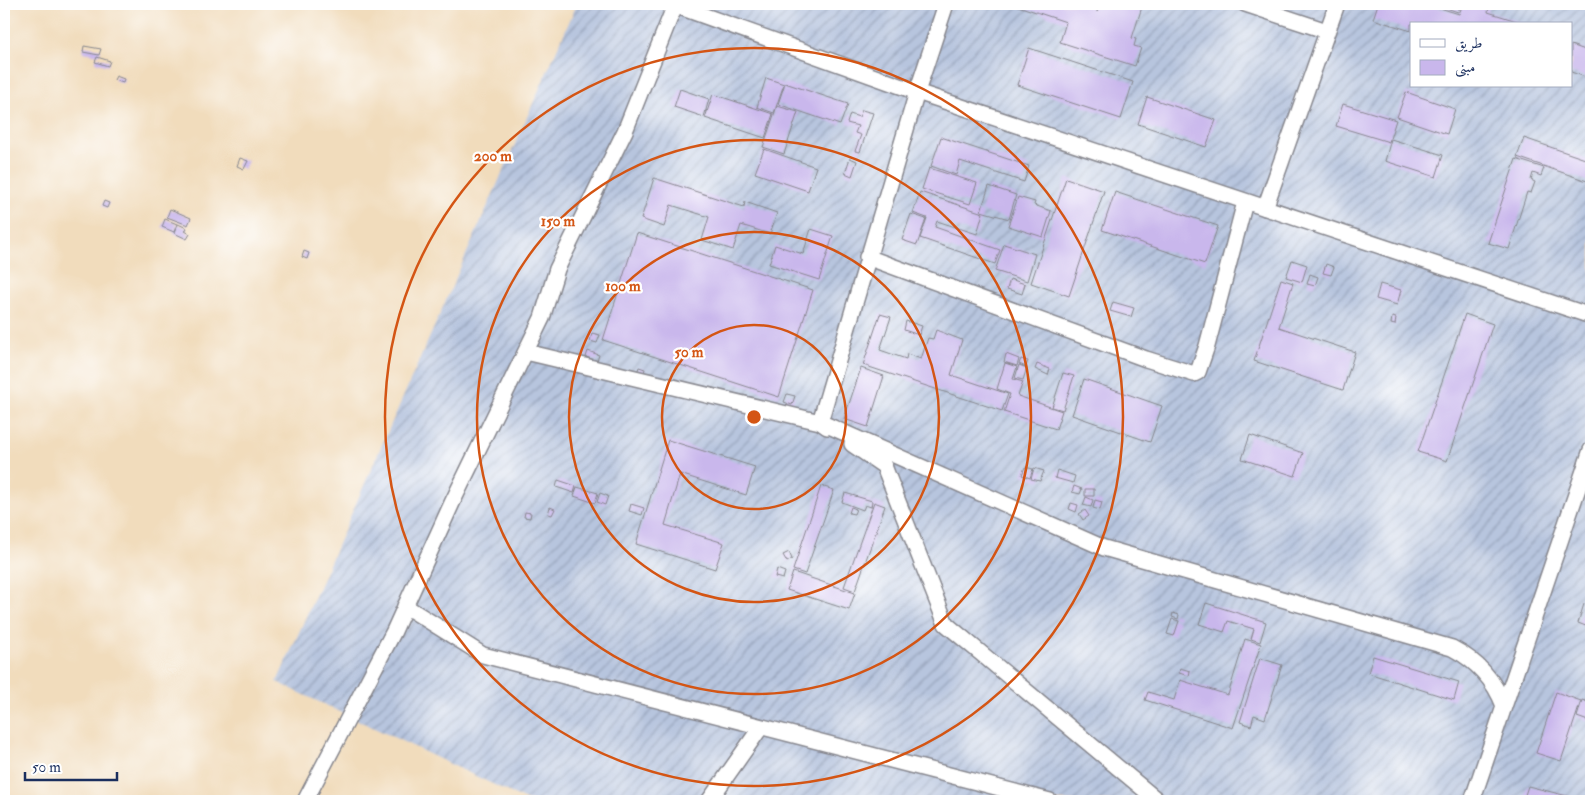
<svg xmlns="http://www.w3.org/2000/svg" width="1595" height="805" viewBox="0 0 1595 805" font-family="'IM FELL Double Pica',Amiri,serif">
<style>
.industrial{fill:url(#industrial-furrows);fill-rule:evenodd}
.building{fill:#c9b7ec}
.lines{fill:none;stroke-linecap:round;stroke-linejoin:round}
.minor-casing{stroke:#86868d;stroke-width:18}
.minor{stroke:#fff;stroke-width:15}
.ring{fill:none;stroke:#d45514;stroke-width:2.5}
.centre{fill:#d45514;stroke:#fff;stroke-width:2.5}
.ring-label{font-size:15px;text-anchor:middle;font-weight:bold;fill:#d45514;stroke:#fff;stroke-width:4.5;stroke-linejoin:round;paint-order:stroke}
</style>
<defs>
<pattern id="industrial-furrows" width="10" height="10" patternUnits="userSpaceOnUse" patternTransform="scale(1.25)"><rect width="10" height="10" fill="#b7c5de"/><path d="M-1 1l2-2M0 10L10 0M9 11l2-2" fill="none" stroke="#94a0b7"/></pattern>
</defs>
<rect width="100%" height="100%" fill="#fff"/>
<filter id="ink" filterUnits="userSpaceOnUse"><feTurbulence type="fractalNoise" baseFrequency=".02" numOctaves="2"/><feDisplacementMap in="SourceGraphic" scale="10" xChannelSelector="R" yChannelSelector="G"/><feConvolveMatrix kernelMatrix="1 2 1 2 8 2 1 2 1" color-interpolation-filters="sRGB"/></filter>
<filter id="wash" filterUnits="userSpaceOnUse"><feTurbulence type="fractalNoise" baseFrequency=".0096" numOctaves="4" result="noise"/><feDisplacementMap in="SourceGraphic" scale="20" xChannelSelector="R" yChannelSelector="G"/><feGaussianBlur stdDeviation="1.12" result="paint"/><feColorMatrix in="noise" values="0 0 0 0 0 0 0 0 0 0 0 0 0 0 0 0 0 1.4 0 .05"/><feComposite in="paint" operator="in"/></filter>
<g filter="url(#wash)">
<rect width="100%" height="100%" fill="#f1dcbc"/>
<path class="industrial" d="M577,4h1014v797h-1063l-251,-119zM1411,24h160v62h-160z"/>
<g id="blocks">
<path class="building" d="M1012,4h87l-2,8 3,-8h38l-1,2 5,1 -10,31 4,1 -2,7 7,2 -6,18 -75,-24 6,-20z
M1378,4h49l32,10 4,-10h27l-2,8 35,11 -112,1v7l-38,-12z
M1435,4h26l-3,8z
M1571,45l20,7v27l-20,-7z
M84,46l17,3 -2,6 -16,-3z
M1029,48l104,34 -12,37 -104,-34z
M97,57l13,4 -2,5 -13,-4z
M116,76l8,3 -1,4 -9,-3z
M766,78l18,6 -10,29 -17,-6z
M785,83l63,21 -8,21 -62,-21z
M680,89l29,10 -5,18 -30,-10z
M1406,92l49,17 -8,25 -50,-17z
M713,94l60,20 -8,24 -60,-20z
M1147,97l69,23 -10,27 -68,-23z
M1343,104l53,16 -7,22 -53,-16z
M777,106l21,6 -14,42 -21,-7z
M862,110l11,3 -13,39 -5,-1 6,-16 -6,-2 3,-7 -11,-3 3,-9 9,3z
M941,137l88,29 -5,16 -64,-21 -4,14 -25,-9z
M1524,138l67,23v17l-1,4 -73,-25z
M1391,139l52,16 -7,22 -51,-16z
M764,149l52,18 -8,24 -53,-18z
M240,158l8,3 -4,8 -7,-3z
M850,158l7,3 -5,15 -7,-3z
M1516,159l28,9 -3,8 -8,-3 -2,7 4,2 -4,11 -4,-1 -18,57 -21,-6z
M929,168l48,15 -7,21 -48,-15z
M654,178l90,29 1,-5 32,11 -7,21 -29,-9 -8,25 -31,-10 7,-23 -38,-12 -7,22 -23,-8z
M1066,178l38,13 -35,105 -38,-13z
M989,186l27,9 -7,24 -28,-8z
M920,192l63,21 -6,21 -40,-13 -2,6 65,23 -5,14 -75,-26 7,-20 -14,-5z
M1115,192l103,34 -13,38 -103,-34z
M1018,197l17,5 -1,3 17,6 -8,26 -35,-11z
M104,201l5,2 -2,5 -5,-2z
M170,209l21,9 -3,7 -21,-8z
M911,214l15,5 -9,26 -15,-5z
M165,219l12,5 -3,8 -12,-5z
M178,224l9,4 -2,3 5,3 -3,5 -13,-6z
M811,229l22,7 -14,44 -50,-16 6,-19 28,9z
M637,233l176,57 -34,107 -176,-57z
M1004,244l31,10 -8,27 -32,-10z
M304,251l5,2 -2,6 -5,-2z
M1292,260l15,5 -5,17 -16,-5z
M1326,264l8,3 -3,8 -8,-2z
M1310,274l8,3 -3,9 -8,-2z
M1010,279l15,5 -3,10 -15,-5z
M1281,279l12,4 -14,44 76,25 -12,38 -89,-29z
M1380,284l21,6 -4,15 -21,-6z
M1113,302l21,6 -3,9 -21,-6z
M880,314l11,3 -11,33 26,9 1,-5 14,5 7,-21 5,1 3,-9 26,10 -11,35 57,19 -6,17 -139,-46z
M1465,314l28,10 -46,137 -29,-9z
M1392,317l4,1 -1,7 -4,-1z
M906,321l16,5 -3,9 -15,-5z
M592,333l8,2 -3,8 -7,-2z
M588,351l11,4 -2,6 -11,-4z
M1006,354l13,5 -2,7 -13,-4z
M1021,359l7,2 -2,6 -7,-3z
M1005,363l12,4 -4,12 10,3 -5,14 44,15 -6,18 -52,-17 6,-18 -13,-5z
M1037,364l13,5 -2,6 -13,-6z
M1019,365l8,3 -4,12 -8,-2z
M639,367l6,2 -2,8 -7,-2z
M861,368l23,8 -16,51 -24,-8z
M1063,373l11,3 -11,34 -11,-3z
M1084,379l78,27 -12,36 -78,-27z
M787,394l8,2 -3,9 -8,-3z
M1250,435l53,18 -8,23 -53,-17z
M668,440l87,27 -9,28 -66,-21 -15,51 59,18 -9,26 -79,-25z
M1025,467l8,2 -3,9 -8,-3z
M1034,468l10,3 -4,10 -9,-2z
M1057,470l18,6 -2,7 -18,-5z
M558,480l18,6 -2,7 -18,-6z
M821,486l13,4 -29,84 -12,-4z
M1074,486l8,3 -2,5 -8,-2z
M577,487l21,6 -3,10 -21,-7z
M1085,489h9v7h-9z
M600,493l8,3 -3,9 -8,-3z
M845,493l27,8 -1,6 -6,-2 -2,5 -21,-8z
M1086,497l7,3 -2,7 -8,-2z
M1095,500l7,2 -2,8 -7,-2z
M874,502l11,4 -30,85 -11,-4z
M1071,503l7,2 -2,7 -7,-3z
M631,504l13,4 -2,7 -13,-4z
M550,507l5,2 -3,6 -4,-1z
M851,507l5,2 -2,5 -5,-1z
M1085,510l4,6 -6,4 -4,-6z
M525,512l6,1 -1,5 -6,-1z
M789,552l3,7 -5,3 -4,-7z
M777,569l8,3 -2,7 -8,-2z
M793,572l62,21 -6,17 -62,-20z
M1206,603l60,19 -6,20 -9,-3 3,-10 -26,-8 -4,11 -25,-8z
M1584,604l7,3v21l-13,-5z
M1173,613l6,2 -1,4 -6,-2z
M1172,619l7,2 -5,15 -7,-2z
M1245,639l16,5 -28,84 -88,-28 3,-8 26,8 6,-20 48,15z
M1373,656l86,26 -5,18 -86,-27z
M1260,658l22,7 -17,54 -11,-4 -3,11 -11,-4z
M1180,668l10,3 -1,5 -10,-3z
M1556,692l25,9 -20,60 -25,-8z
M1582,700l9,3v19l-14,-5z
M1528,786l59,15h-64z"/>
</g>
</g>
<g filter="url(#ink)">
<use href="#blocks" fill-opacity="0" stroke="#86868d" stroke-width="1"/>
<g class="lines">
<defs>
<path id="minor" d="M946,4l-29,88 -97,330 284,126 348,100c25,13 42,31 52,58
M1245,4l82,27
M677,6l240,86 674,224
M1265,208l72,-204
M867,257l279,102 48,15 4,-2 9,-26 38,-144
M526,352l294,70 7,5
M852,444l32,22 62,158 212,177
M405,606l78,49 567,146
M305,801l89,-170 58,-128 90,-185 15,-49 68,-138 46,-116 7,-11
M709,801l52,-74
M1472,801l119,-351"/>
</defs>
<use href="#minor" class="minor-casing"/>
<use href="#minor" class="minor"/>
</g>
</g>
<g class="ring">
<circle cx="754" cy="417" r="92"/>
<circle cx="754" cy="417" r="185"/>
<circle cx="754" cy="417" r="277"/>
<circle cx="754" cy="417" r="369"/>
</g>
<circle cx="754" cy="417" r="8" class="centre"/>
<g class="ring-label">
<text x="493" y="161">200 m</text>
<text x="558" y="226">150 m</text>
<text x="623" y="291">100 m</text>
<text x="689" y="357">50 m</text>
</g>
<rect width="1595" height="805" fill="none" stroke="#fff" stroke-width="20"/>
<rect x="1410" y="22" width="162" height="65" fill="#ffffff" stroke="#a4acbf"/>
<rect x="1420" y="39" width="25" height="8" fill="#ffffff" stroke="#a4acbf"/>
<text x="1455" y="48" font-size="15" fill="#1b2f5e">طريق</text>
<rect x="1420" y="60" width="25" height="15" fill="#c9b7ec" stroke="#a4acbf"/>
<text x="1455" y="72" font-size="15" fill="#1b2f5e">مبنى</text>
<path d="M25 772v8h92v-8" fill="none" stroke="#1b2f5e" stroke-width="2.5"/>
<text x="32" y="772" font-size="15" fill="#1b2f5e" stroke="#ffffff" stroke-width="4" paint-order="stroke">50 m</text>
</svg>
